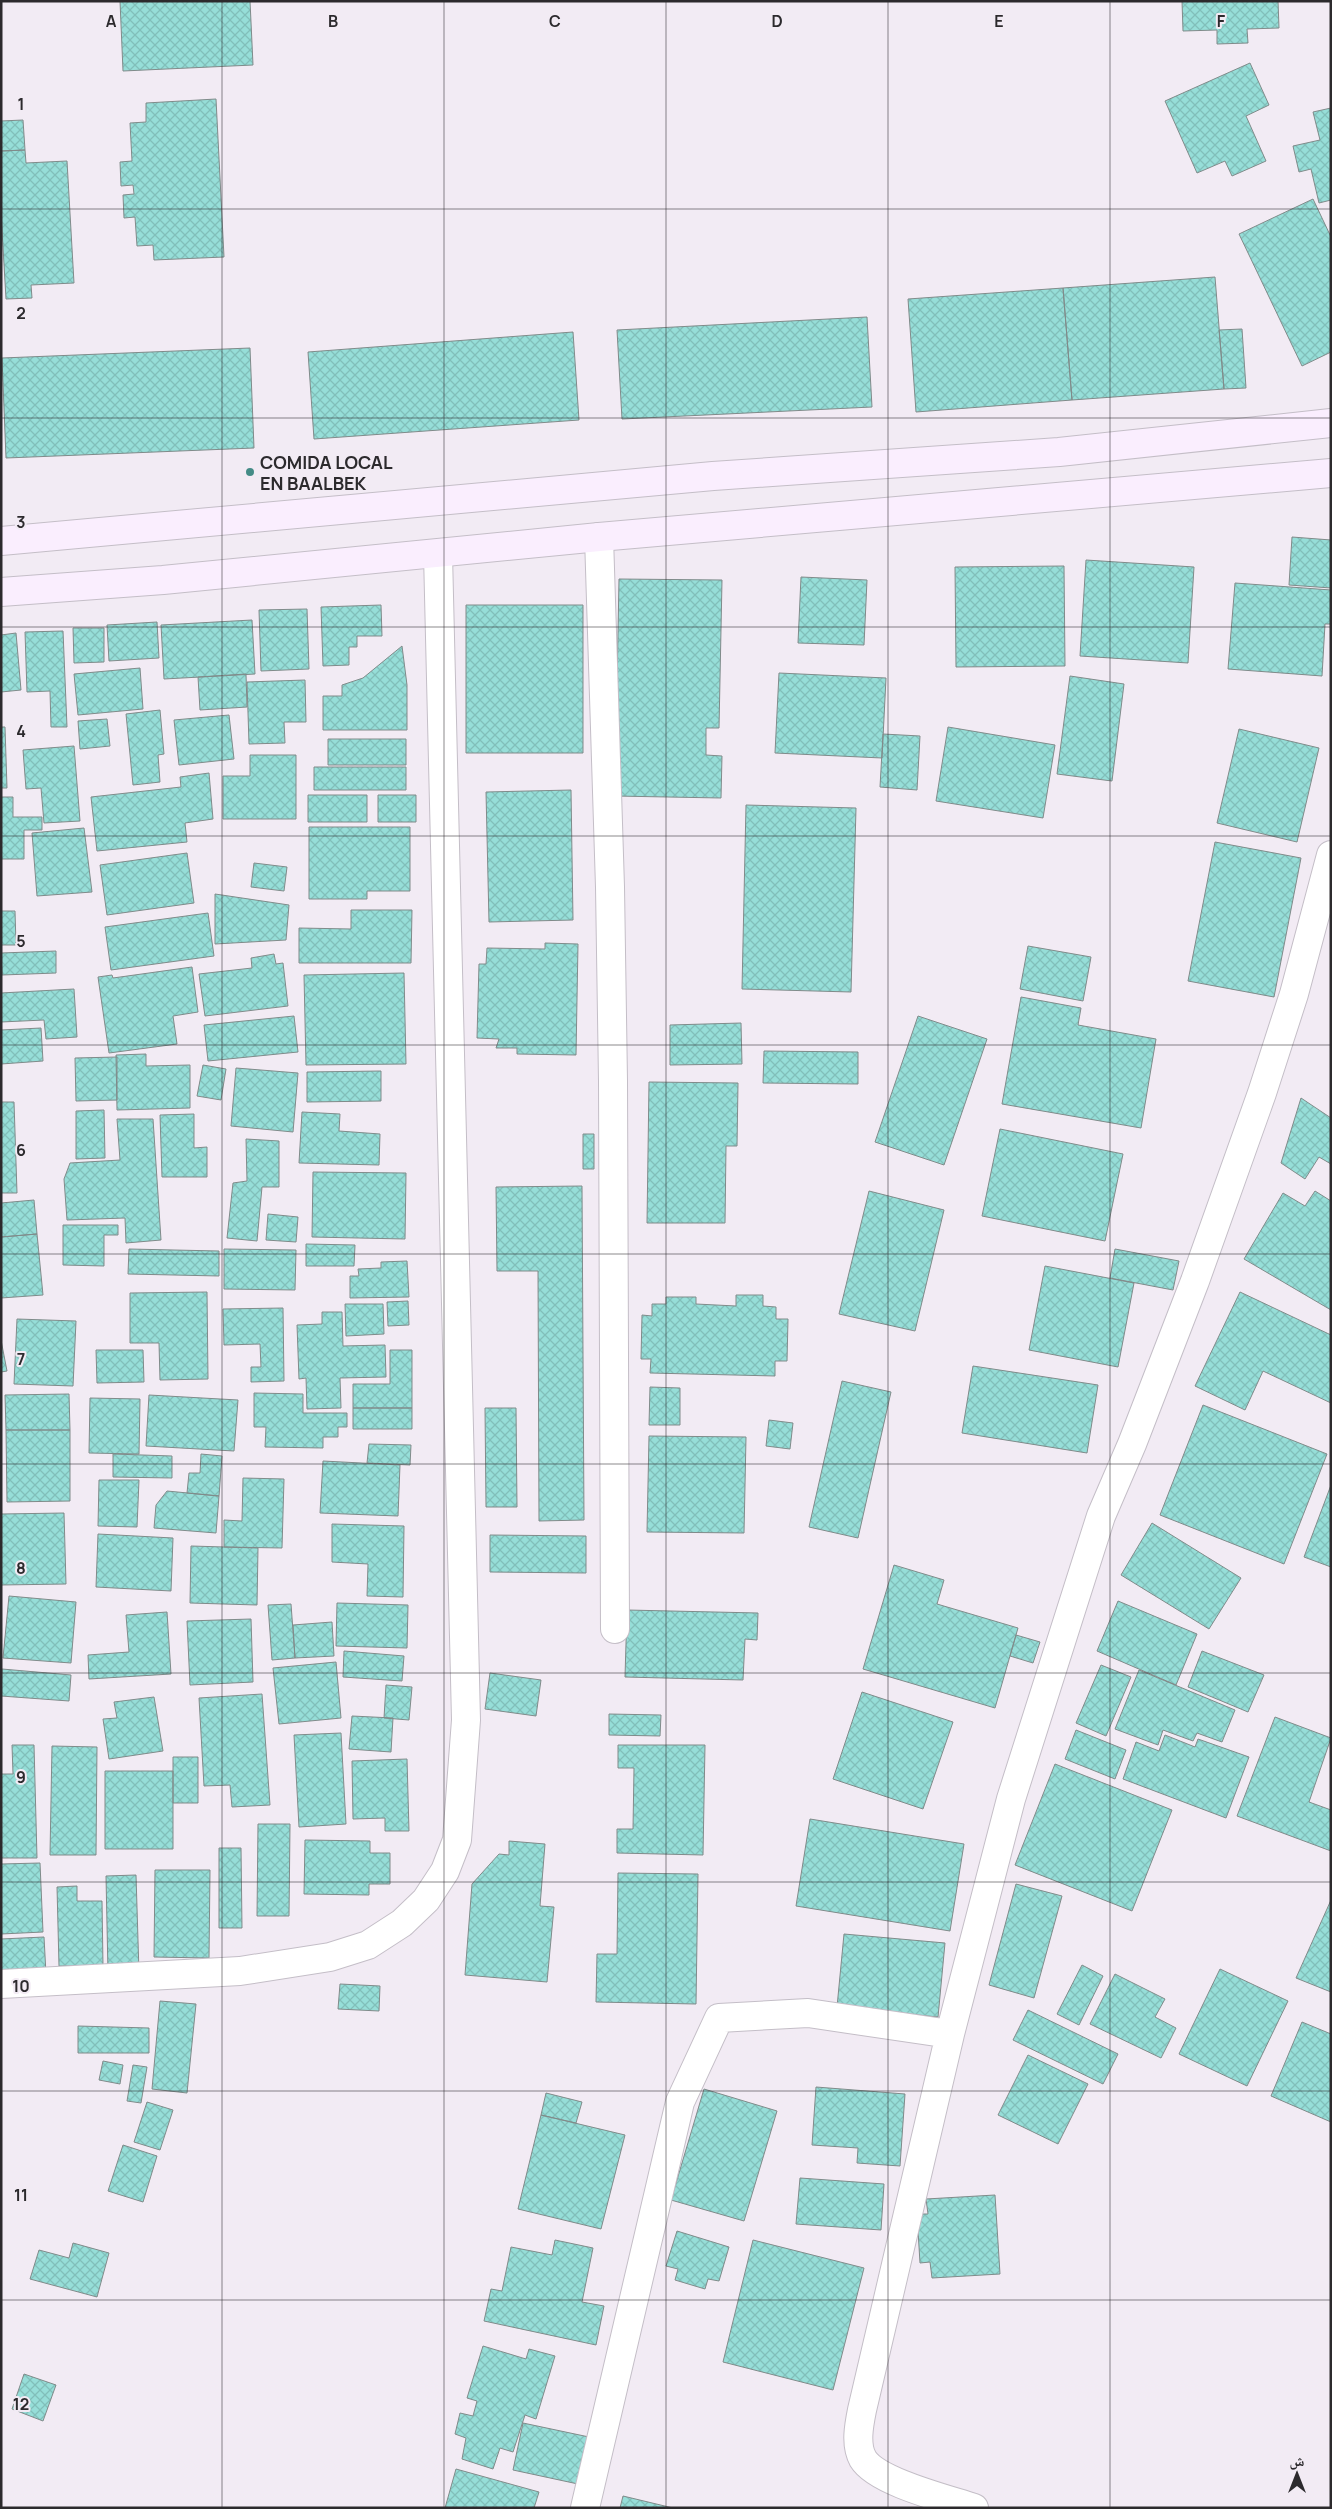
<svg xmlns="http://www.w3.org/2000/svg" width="1332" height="2509" viewBox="0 0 1332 2509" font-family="Manrope,'Noto Naskh Arabic',sans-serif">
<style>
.building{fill:url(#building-cross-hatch);stroke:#808b8a}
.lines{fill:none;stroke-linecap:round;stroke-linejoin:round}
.minor-casing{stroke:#c4bec7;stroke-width:30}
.secondary-casing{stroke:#c4bec7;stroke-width:30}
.minor{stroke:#fff;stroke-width:28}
.secondary{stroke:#faeefe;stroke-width:28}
.grid{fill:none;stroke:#2c2a2d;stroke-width:1;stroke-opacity:0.55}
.poi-dot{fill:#448b86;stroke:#f2ebf4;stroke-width:2}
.labels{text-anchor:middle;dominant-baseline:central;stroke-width:4;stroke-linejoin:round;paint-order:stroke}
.poi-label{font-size:18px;font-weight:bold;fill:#2c2a2d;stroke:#f2ebf4;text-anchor:start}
.grid-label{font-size:16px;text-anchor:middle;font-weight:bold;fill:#2c2a2d;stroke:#f2ebf4;stroke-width:4;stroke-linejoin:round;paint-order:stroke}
</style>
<defs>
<pattern id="building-cross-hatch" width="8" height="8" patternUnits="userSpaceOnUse" patternTransform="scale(1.25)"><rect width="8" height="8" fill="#96ded8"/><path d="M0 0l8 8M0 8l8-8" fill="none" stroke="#81bfba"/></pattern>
</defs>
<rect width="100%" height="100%" fill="#f2ebf4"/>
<path class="building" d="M120,1h130l3,64 -130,6z
M1182,1h96l1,27 -32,1 1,14 -31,1v-14l-34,1z
M1250,63l19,42 -23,11 20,45 -34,15 -7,-15 -28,12 -32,-72z
M216,99l8,158 -70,3 -1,-15 -16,1 -2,-29 -11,1 -1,-23 11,-1 -1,-9 -12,1 -1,-24 12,-1 -2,-38 16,-1v-19z
M1331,108v92l-12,3 -8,-34 -12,3 -6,-26 27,-6 -7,-28z
M23,120l2,30 -24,1v-30z
M25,150l1,13 41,-2 7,122 -43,2 1,13 -26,1 -5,-87v-61z
M1313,199l18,38v115l-29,14 -63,-132z
M1215,277l9,112 -152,11 -9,-112z
M1063,288l9,112 -156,12 -8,-113z
M867,317l5,90 -250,12 -5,-89z
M1242,329l4,59 -22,1 -5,-59z
M573,332l6,88 -265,19 -6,-87z
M250,348l4,100 -248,10 -4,-100z
M1292,537l39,3v48l-42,-3z
M1086,560l108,7 -6,96 -108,-7z
M1064,566l1,100 -109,1 -1,-100z
M801,577l66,3 -3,65 -66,-2z
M619,579l103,1 -3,148h-13v27l16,1 -1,42 -106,-2z
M1235,583l96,7v34h-6l-3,52 -94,-7z
M381,605l1,31h-25v11h-8v18l-26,1 -2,-59z
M466,605h117v148h-117z
M307,609l2,60 -48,2 -2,-61z
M252,620l3,54 -91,5 -3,-54z
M157,622l2,36 -50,3 -2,-36z
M73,628h31v34l-30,1z
M63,631l4,96h-16l-1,-36 -23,1 -2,-60z
M16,633l5,57 -20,2v-57z
M402,646l5,39v45h-84v-34h19v-11l21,-7z
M140,668l3,41 -65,6 -4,-41z
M779,673l107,5 -4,80 -107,-5z
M246,674l1,33 -47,3 -2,-33z
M1070,676l54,8 -12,97 -55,-7z
M305,680l1,42h-22l1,21 -36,1 -2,-62z
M160,710l4,44 -6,1 2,27 -27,3 -7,-71z
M229,715l5,44 -55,6 -5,-45z
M107,719l3,27 -30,3 -2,-28z
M1,727h4l2,61h-6z
M948,727l107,18 -12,73 -107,-17z
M1239,729l80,19 -22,94 -80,-19z
M883,734l37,2 -3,54 -37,-3z
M328,739h78v26h-78z
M74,746l6,75 -36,2 -3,-35 -15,1 -3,-39z
M250,755h46v64h-73v-43h27z
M314,767h92v23h-92z
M209,773l4,46 -28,4 2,19 -90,9 -6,-54 90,-10 -1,-10z
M571,790l2,130 -84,2 -3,-130z
M308,795h59v27h-59z
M378,795h38v27h-38z
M1,797h12v20h29v13h-18v29h-23z
M746,805l110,3 -5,184 -109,-3z
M309,827h101v64h-43v8h-58z
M84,828l8,64 -55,4 -5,-63z
M1215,842l86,16 -27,139 -86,-16z
M187,853l7,50 -87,12 -7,-50z
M254,863l33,4 -3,24 -33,-4z
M215,894l74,11 -3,35 -71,4z
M351,910h61l-1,53h-112v-35l52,1z
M1,911h14l1,34h-15z
M208,913l6,43 -103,14 -6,-43z
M545,943l33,1 -2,111 -59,-1v-6h-21l3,-9 -22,-1 2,-74h7l1,-16 58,1z
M1028,946l63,11 -8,44 -63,-12z
M56,951v22l-54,2 -1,-22z
M274,954l2,10 7,-1 5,43 -83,10 -6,-42 53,-6 -1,-10z
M192,967l6,45 -25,4 4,28 -68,9 -11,-76 14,-2 1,3z
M404,973l2,91 -100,1 -2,-90z
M74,989l3,48 -31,2 -2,-19 -43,2v-29z
M1021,997l60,11 -3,17 78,14 -15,89 -139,-24z
M294,1016l4,36 -90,9 -4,-36z
M918,1016l69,23 -43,126 -69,-23z
M741,1023l1,41 -72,1v-40z
M41,1028l2,33 -42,3v-34z
M764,1051l94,1v32l-95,-1z
M146,1054v12l44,-1v43l-73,2 -1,-55z
M117,1057v43l-41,1 -1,-43z
M203,1065l23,4 -5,31 -24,-4z
M236,1068l62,5 -5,59 -62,-6z
M381,1071v30l-74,1v-30z
M649,1082l89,1 -1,63h-11l-1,77h-78z
M1301,1098l30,20v46l-12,-7 -14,22 -24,-16z
M1,1102h13l3,91h-16z
M104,1110l1,48 -29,1v-48z
M302,1112l38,2 -1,17 41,3 -1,31 -80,-2z
M194,1114v34l13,-1v30h-45l-2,-62z
M117,1119h36l8,121 -35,3 -1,-25 -58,2 -3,-41 6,-16 50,-3z
M1000,1129l123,25 -18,87 -123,-25z
M583,1134h11v35h-11z
M246,1139l33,2v46h-17l-5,54 -30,-3 6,-55 14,-2z
M313,1172l93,1 -1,66 -93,-2z
M582,1186l2,334 -45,1 -1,-250h-41l-1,-84z
M869,1191l75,19 -29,121 -76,-17z
M1315,1191l16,10v109l-87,-51 39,-66 22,13z
M34,1200l3,34 -36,3v-34z
M268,1214l30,3 -2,25 -30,-2z
M63,1225h55v10h-14v31l-41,-1z
M37,1234l6,61 -42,3v-61z
M306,1244l49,1 -1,21h-48z
M129,1249l90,2v25l-91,-2z
M224,1249l72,1 -1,40 -71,-1z
M1115,1249l64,12 -6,29 -63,-12z
M407,1261l2,36 -59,1v-22h9l-1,-7 23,-1v-6z
M1045,1266l89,17 -16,84 -89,-17z
M207,1292l1,87 -48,1 -1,-37h-29v-50z
M1240,1292l91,43v68l-68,-32 -18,39 -50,-24z
M736,1295h27v11l13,1v12h12l-1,42h-12v15l-125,-3 1,-14h-10l1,-44 10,1v-12h14v-7h30v7l40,2z
M408,1301l1,24 -21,1 -1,-24z
M345,1304h38l1,30 -38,2z
M283,1308l1,73 -33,1v-15h10l-1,-23 -36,1 -1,-36z
M322,1312h20l1,34 42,-1 1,32 -46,1 1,30 -34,1 -1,-31 -7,1 -2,-54 25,-1z
M17,1319l59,2 -3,65 -59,-2z
M1,1340l6,31 -6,1z
M96,1350h47l1,32 -47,1z
M390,1350h22v58h-59v-24h37z
M973,1366l125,19 -11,68 -125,-20z
M842,1381l49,11 -33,146 -49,-11z
M650,1387l30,1v37h-31z
M254,1393l49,1v19h44v14h-9v10h-15v11l-58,-1 1,-20h-12z
M69,1394l1,36h-64l-1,-35z
M149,1395l89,5 -4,51 -88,-5z
M90,1398l50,1 -1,55 -50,-1z
M1203,1405l124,49 -43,110 -124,-49z
M353,1408h59v21h-59z
M485,1408h31l1,99h-31z
M769,1420l24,3 -3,26 -24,-3z
M6,1430h64v71l-63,1z
M649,1436l97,1 -2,96 -97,-1z
M369,1444l42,1 -1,20 -43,-2z
M113,1454l59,2v22l-59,-1z
M201,1454l21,2 -3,40 -32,-3 2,-20h11z
M323,1461l77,4 -2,51 -78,-3z
M243,1478l41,1 -2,69 -58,-1v-27l18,1z
M99,1480h40l-2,47 -39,-1z
M1331,1485v82l-27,-10z
M167,1491l52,5 -3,37 -62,-5 2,-23z
M64,1513l2,71 -65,1v-71z
M1152,1523l89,55 -32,51 -88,-54z
M332,1524l72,2 -1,71 -36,-1 1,-32 -36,-2z
M98,1534l75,4 -2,53 -75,-4z
M490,1535l96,1v37l-96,-1z
M191,1546l67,2 -1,57 -67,-2z
M894,1565l50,15 -7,24 81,24 -23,80 -132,-39z
M9,1596l67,6 -5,61 -68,-5z
M1118,1601l79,33 -21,51 -79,-34z
M337,1603l71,2 -1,43 -71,-2z
M291,1604l4,54 -23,2 -4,-55z
M627,1610l131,3 -1,27 -12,-1 -2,41 -118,-3z
M167,1612l4,62 -82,5 -1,-24 41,-3 -3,-37z
M251,1619l2,63 -63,3 -3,-64z
M332,1622l2,34 -39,2 -2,-33z
M1016,1635l24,7 -7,21 -23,-7z
M344,1651l60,5 -2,25 -59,-4z
M1202,1651l62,24 -16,37 -60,-25z
M336,1662l5,56 -62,6 -6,-56z
M1101,1665l30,12 -25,59 -30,-13z
M2,1669l69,6 -2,26 -68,-5z
M1139,1670l96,40 -13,32 -25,-9 -4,8 -30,-11 -5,15 -43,-16z
M490,1673l51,7 -5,36 -51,-7z
M386,1685l26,2 -3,33 -25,-2z
M862,1692l91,30 -30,87 -90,-30z
M262,1694l8,111 -38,2 -2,-22 -26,1 -5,-88z
M154,1697l9,54 -54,8 -6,-40 14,-1 -3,-16z
M609,1714l52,1 -1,21 -51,-1z
M352,1716l41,2 -2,34 -42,-3z
M1275,1717l56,21 -22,64 22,8v41l-94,-35z
M1076,1730l50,20 -11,29 -50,-20z
M341,1733l5,91 -47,3 -5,-92z
M1165,1735l30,12 3,-8 51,18 -23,61 -103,-39 13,-37 23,9z
M12,1745h22l3,113h-36v-84h12z
M618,1745h87l-2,110 -86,-2v-24h16l1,-61h-16z
M52,1746l45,1 -1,108h-46z
M173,1757h25v46h-25z
M407,1759l2,72h-24v-13l-32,1 -1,-58z
M1055,1764l117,46 -40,101 -117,-46z
M105,1771h68v78h-68z
M810,1819l154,25 -14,87 -154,-25z
M258,1824h32l-1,92h-32z
M305,1840l65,1v12h20v31h-21v11l-65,-1z
M509,1841l36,3 -5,62 14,1 -7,75 -82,-7 7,-91 27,-30 10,1z
M219,1848h22l1,80h-23z
M40,1863l3,69 -42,2v-70z
M155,1870h55l-1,88 -55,-1z
M618,1873l80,1 -2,130 -100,-2 1,-48h20z
M136,1875l3,98h-31l-2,-97z
M1016,1884l46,12 -28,102 -45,-13z
M77,1886v15h25l1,65h-44l-2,-79z
M1331,1900v92l-35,-14z
M844,1934l101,9 -7,74 -101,-10z
M44,1937l2,37 -45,2v-37z
M1082,1965l21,11 -24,49 -22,-11z
M1220,1969l68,32 -41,85 -68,-32z
M1115,1974l50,25 -10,18 21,11 -15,30 -71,-34z
M340,1984l40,2 -1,25 -41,-2z
M160,2001l36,3 -9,89 -35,-4z
M1028,2010l90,44 -15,30 -90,-44z
M1302,2022l29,12v88l-60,-26z
M78,2026l71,2v25h-71z
M1028,2055l60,29 -30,60 -60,-29z
M103,2061l20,4 -3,19 -21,-4z
M133,2065l14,2 -6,36 -14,-2z
M816,2087l89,7 -5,72 -43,-3 1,-15 -46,-3z
M704,2089l73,22 -33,110 -73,-21z
M546,2093l36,9 -6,21 -35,-8z
M147,2102l26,8 -13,40 -26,-8z
M541,2115l84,20 -24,94 -83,-20z
M123,2145l34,11 -14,46 -35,-11z
M800,2178l84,6 -3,46 -85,-6z
M995,2195l5,79 -68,4 -2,-16 -10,1 -3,-49h11l-2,-15z
M677,2231l52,16 -10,34 -11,-2 -3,10 -30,-9 3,-11 -12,-3z
M555,2240l38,8 -11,54 22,4 -8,39 -112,-24 7,-32 11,2 9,-44 41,8z
M753,2240l111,28 -31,122 -110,-28z
M73,2243l36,10 -12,44 -67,-18 9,-29 30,8z
M483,2346l43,13 3,-10 26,7 -19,63 -11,-4 -12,37 -13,-4 -7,21 -31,-10 4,-21 -11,-4 5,-21 13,3 4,-15 -10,-3z
M24,2374l32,11 -13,36 -31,-12z
M523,2423l66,14 -11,47 -65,-14z
M456,2469l83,23 -5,16h-89z
M623,2496l50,12h-53z"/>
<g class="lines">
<defs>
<path id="minor" d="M599,537l11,350 3,194 2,548
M1,1984l239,-13 90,-14 38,-12 34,-22 24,-23 19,-29 12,-31 9,-120 -28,-1166
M585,2508l95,-406 39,-84 89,-5 142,21
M974,2508c-27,-9 -97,-26 -111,-49 -8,-14 -4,-34 -1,-49l88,-376 61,-235 90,-283 31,-72 63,-163 67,-188 32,-99 37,-139"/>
<path id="secondary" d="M1,541l712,-65 346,-24 272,-29
M1,592l162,-12 436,-43 732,-64"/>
</defs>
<use href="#minor" class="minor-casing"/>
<use href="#secondary" class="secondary-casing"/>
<use href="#minor" class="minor"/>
<use href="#secondary" class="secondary"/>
</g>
<path class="grid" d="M222,1v2507M444,1v2507M666,1v2507M888,1v2507M1110,1v2507M1,209h1330M1,418h1330M1,627h1330M1,836h1330M1,1045h1330M1,1254h1330M1,1464h1330M1,1673h1330M1,1882h1330M1,2091h1330M1,2300h1330"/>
<circle class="poi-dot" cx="250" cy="472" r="5"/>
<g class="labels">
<g class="poi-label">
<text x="260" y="462">COMIDA LOCAL<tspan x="260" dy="21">EN BAALBEK</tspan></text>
</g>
</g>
<g class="grid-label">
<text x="111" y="27">A</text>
<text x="333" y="27">B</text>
<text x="555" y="27">C</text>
<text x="777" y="27">D</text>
<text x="999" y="27">E</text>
<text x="1221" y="27">F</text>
<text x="21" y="110">1</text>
<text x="21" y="319">2</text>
<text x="21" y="528">3</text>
<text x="21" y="737">4</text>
<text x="21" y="947">5</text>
<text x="21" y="1156">6</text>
<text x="21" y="1365">7</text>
<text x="21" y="1574">8</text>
<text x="21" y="1783">9</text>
<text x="21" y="1992">10</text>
<text x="21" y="2201">11</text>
<text x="21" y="2410">12</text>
</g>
<rect width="1332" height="2509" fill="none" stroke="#2c2a2d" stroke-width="5"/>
<g transform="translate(1297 2474)" stroke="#f2ebf4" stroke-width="4" paint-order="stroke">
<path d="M0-4L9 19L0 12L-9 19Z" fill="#2c2a2d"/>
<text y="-8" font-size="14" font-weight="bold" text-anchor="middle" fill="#2c2a2d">ش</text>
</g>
</svg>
